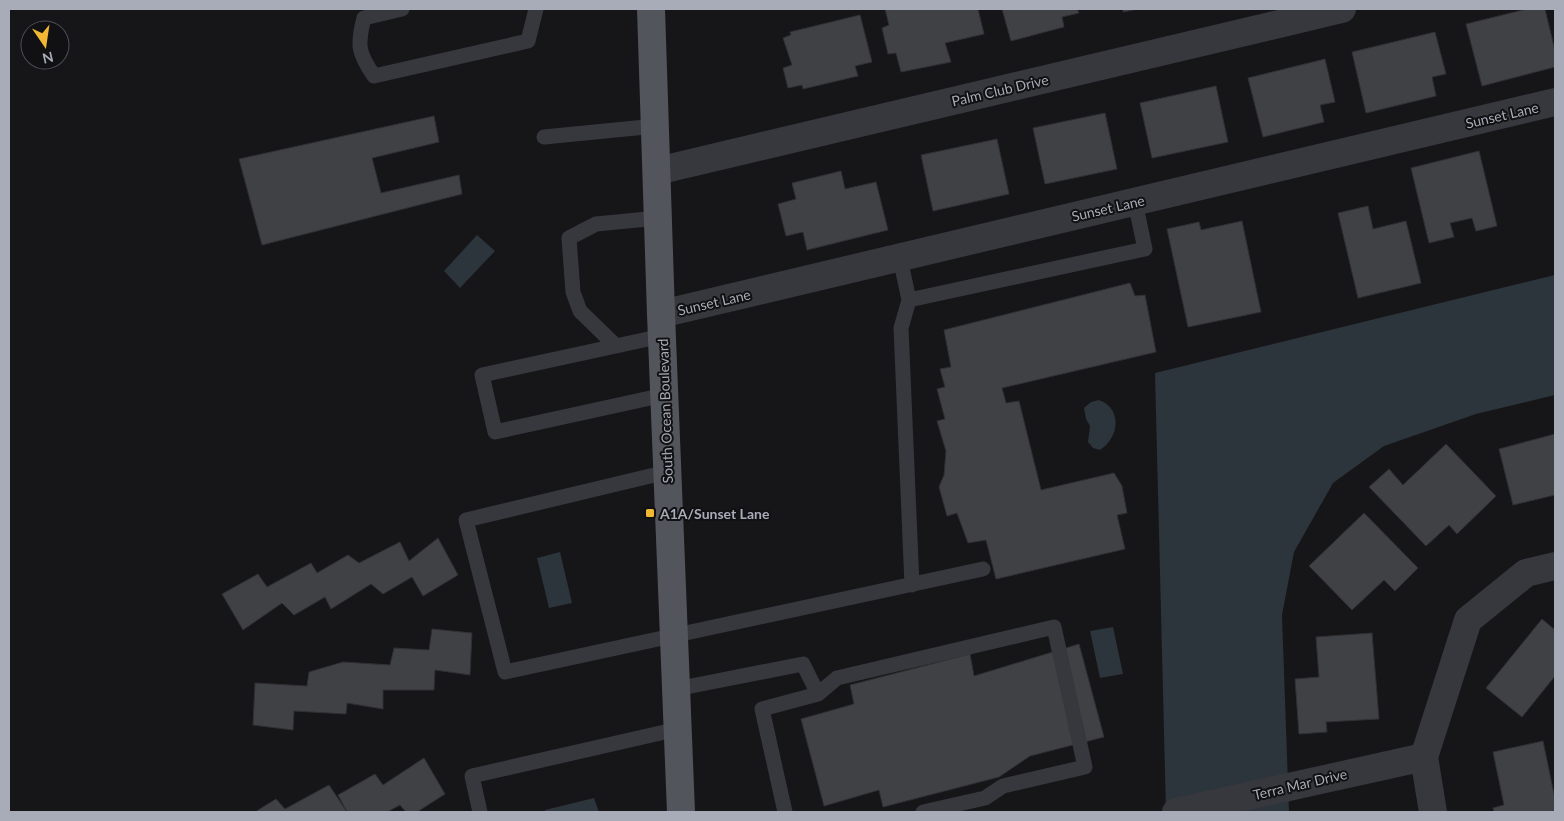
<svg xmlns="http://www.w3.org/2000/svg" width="1564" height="821" viewBox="0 0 1564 821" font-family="Lato,sans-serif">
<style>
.water{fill:#2c343c}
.building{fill:#404145;stroke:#303034}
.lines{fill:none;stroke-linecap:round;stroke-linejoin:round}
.lane{stroke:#37383d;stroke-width:15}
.street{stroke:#37383d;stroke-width:28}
.primary{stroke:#53555c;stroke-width:28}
.poi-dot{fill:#f2b834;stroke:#111113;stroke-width:2}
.labels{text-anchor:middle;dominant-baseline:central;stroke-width:4;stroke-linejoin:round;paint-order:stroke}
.street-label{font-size:14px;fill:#a8acb8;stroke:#111113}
.poi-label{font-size:14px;font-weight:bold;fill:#a8acb8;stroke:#111113;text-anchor:start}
</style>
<rect width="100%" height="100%" fill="#161618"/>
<path class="water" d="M477,235l18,16 -35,37 -16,-17z
M1555,275v120l-79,19 -92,32 -51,37 -39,69 -12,63 7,197h-123l-11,-439z
M1099,400c24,9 20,38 1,50l-7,-2 -5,-6 2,-16 -4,-7 -2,-11 7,-6z
M560,552l12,51 -23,5 -12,-50z
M1113,627l10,47 -23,4 -10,-47z
M594,798l5,14h-54v-2z"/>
<path class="building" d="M885,9h93l6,25 -39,9 6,19 -50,10 -5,-19 -8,1 -6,-26 7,-3z
M1002,9h75l2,4 -17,4 2,10 -53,14z
M1123,9h15l-15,3z
M1527,9h18l10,42v16l-73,19 -16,-62z
M860,15l12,47 -17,4 3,10 -55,13 -1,-4 -14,3 -5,-20 9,-3 -9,-27 8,-3 -1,-3z
M1435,32l11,42 -14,3 4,19 -70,17 -14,-61z
M1325,59l10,43 -15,3 4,17 -61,15 -15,-59z
M1216,86l12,56 -76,16 -12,-55z
M1105,113l12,56 -72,15 -12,-56z
M434,116l5,26 -67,16 9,35 78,-18 3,19 -200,51 -23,-86z
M997,139l12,55 -76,17 -12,-56z
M1479,151l18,75 -21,5 -4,-13 -22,5 4,14 -25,6 -18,-75z
M841,171l4,18 31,-7 12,48 -81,20 -4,-18 -17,4 -8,-32 18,-5 -4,-16z
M1368,206l5,23 33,-8 15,62 -63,15 -20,-85z
M1242,221l19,91 -73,15 -21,-98 32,-7 2,8z
M1130,283l5,13 10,-1 11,57 -154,36 4,15 13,-2 22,89 73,-17 8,13 5,27 -10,2 8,34 -129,30 -10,-39 -18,3 -11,-30 -10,3 -8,-29 5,-12 2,-24 -9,-30 8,-2 -8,-30 8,-2 -5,-18 11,-2 -7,-37z
M1555,434v61l-42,10 -14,-56z
M1446,444l50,52 -39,38 -8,-9 -23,21 -57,-59 20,-18 14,16z
M1364,513l54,55 -23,23 -11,-11 -32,30 -43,-44z
M438,538l20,37 -35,21 -11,-19 -29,17 -12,-10 -40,25 -6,-12 -31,18 -12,-12 -39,27 -21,-36 36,-20 9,13 44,-24 6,10 31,-18 11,8 41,-21 9,19z
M1542,619l13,11v46l-33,41 -36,-29z
M432,629l40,4 -2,42 -35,-5 -1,20h-51v19l-36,-6 -1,11 -52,-3 -1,19 -40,-5 2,-42 52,3 2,-14 34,-10 47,3 4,-17 35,2z
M1372,633l7,86 -53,3 1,10 -28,2 -4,-55 24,-2 -3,-40z
M1079,644l25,93 -74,19 -31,21 -116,30 -4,-17 -55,16 -23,-87 53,-15 -4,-19 120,-31 4,22z
M1543,741l12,58v13h-61l-1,-4 11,-3 -11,-53z
M424,758l21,36 -28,18h-11l-6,-7 -13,7h-40l-9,-17 37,-21 8,11z
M329,785l18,27h-92l21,-13 9,10z"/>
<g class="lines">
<path class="lane" d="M402,9l-38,9c-7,27 -6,35 10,58l154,-35 8,-32
M544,137l112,-11
M900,258l9,42 236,-51 -10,-47
M909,300l-8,28 11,257
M662,336l-180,39 13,57 169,-37
M616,346l-36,-35 -7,-19 -4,-54 27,-14 62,-6
M667,472l-201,48 39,152 478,-103
M676,689l127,-25 15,30
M480,812l-8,-36 206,-47
M785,812l-23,-103 56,-15 19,-16 217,-51 31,140 -82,19 -18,12 -62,14"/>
<path class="street" d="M657,171l685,-162
M661,314l894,-212
M1176,812l248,-55
M1433,812l-9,-55 44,-137 58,-47 29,-7"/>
<path class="primary" d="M651,9l10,305 20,498"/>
</g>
<rect class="poi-dot" x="645" y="508" width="10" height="10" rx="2.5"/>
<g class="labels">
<g class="street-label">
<text transform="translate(1000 90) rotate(-13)">Palm Club Drive</text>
<text transform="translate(1502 115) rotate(-13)">Sunset Lane</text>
<text transform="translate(1108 208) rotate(-13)">Sunset Lane</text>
<text transform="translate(714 302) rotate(-13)">Sunset Lane</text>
<text transform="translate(665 411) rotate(-92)">South Ocean Boulevard</text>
<text transform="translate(1300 784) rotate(-13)">Terra Mar Drive</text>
</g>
<g class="poi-label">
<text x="660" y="513">A1A/Sunset Lane</text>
</g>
</g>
<rect width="1564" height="821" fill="none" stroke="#a8acb8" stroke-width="20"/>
<g transform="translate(45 45) rotate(167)"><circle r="24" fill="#111113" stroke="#4d4f55"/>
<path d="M0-4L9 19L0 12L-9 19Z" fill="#f2b834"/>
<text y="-8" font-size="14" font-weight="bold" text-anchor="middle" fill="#a8acb8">N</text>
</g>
</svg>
